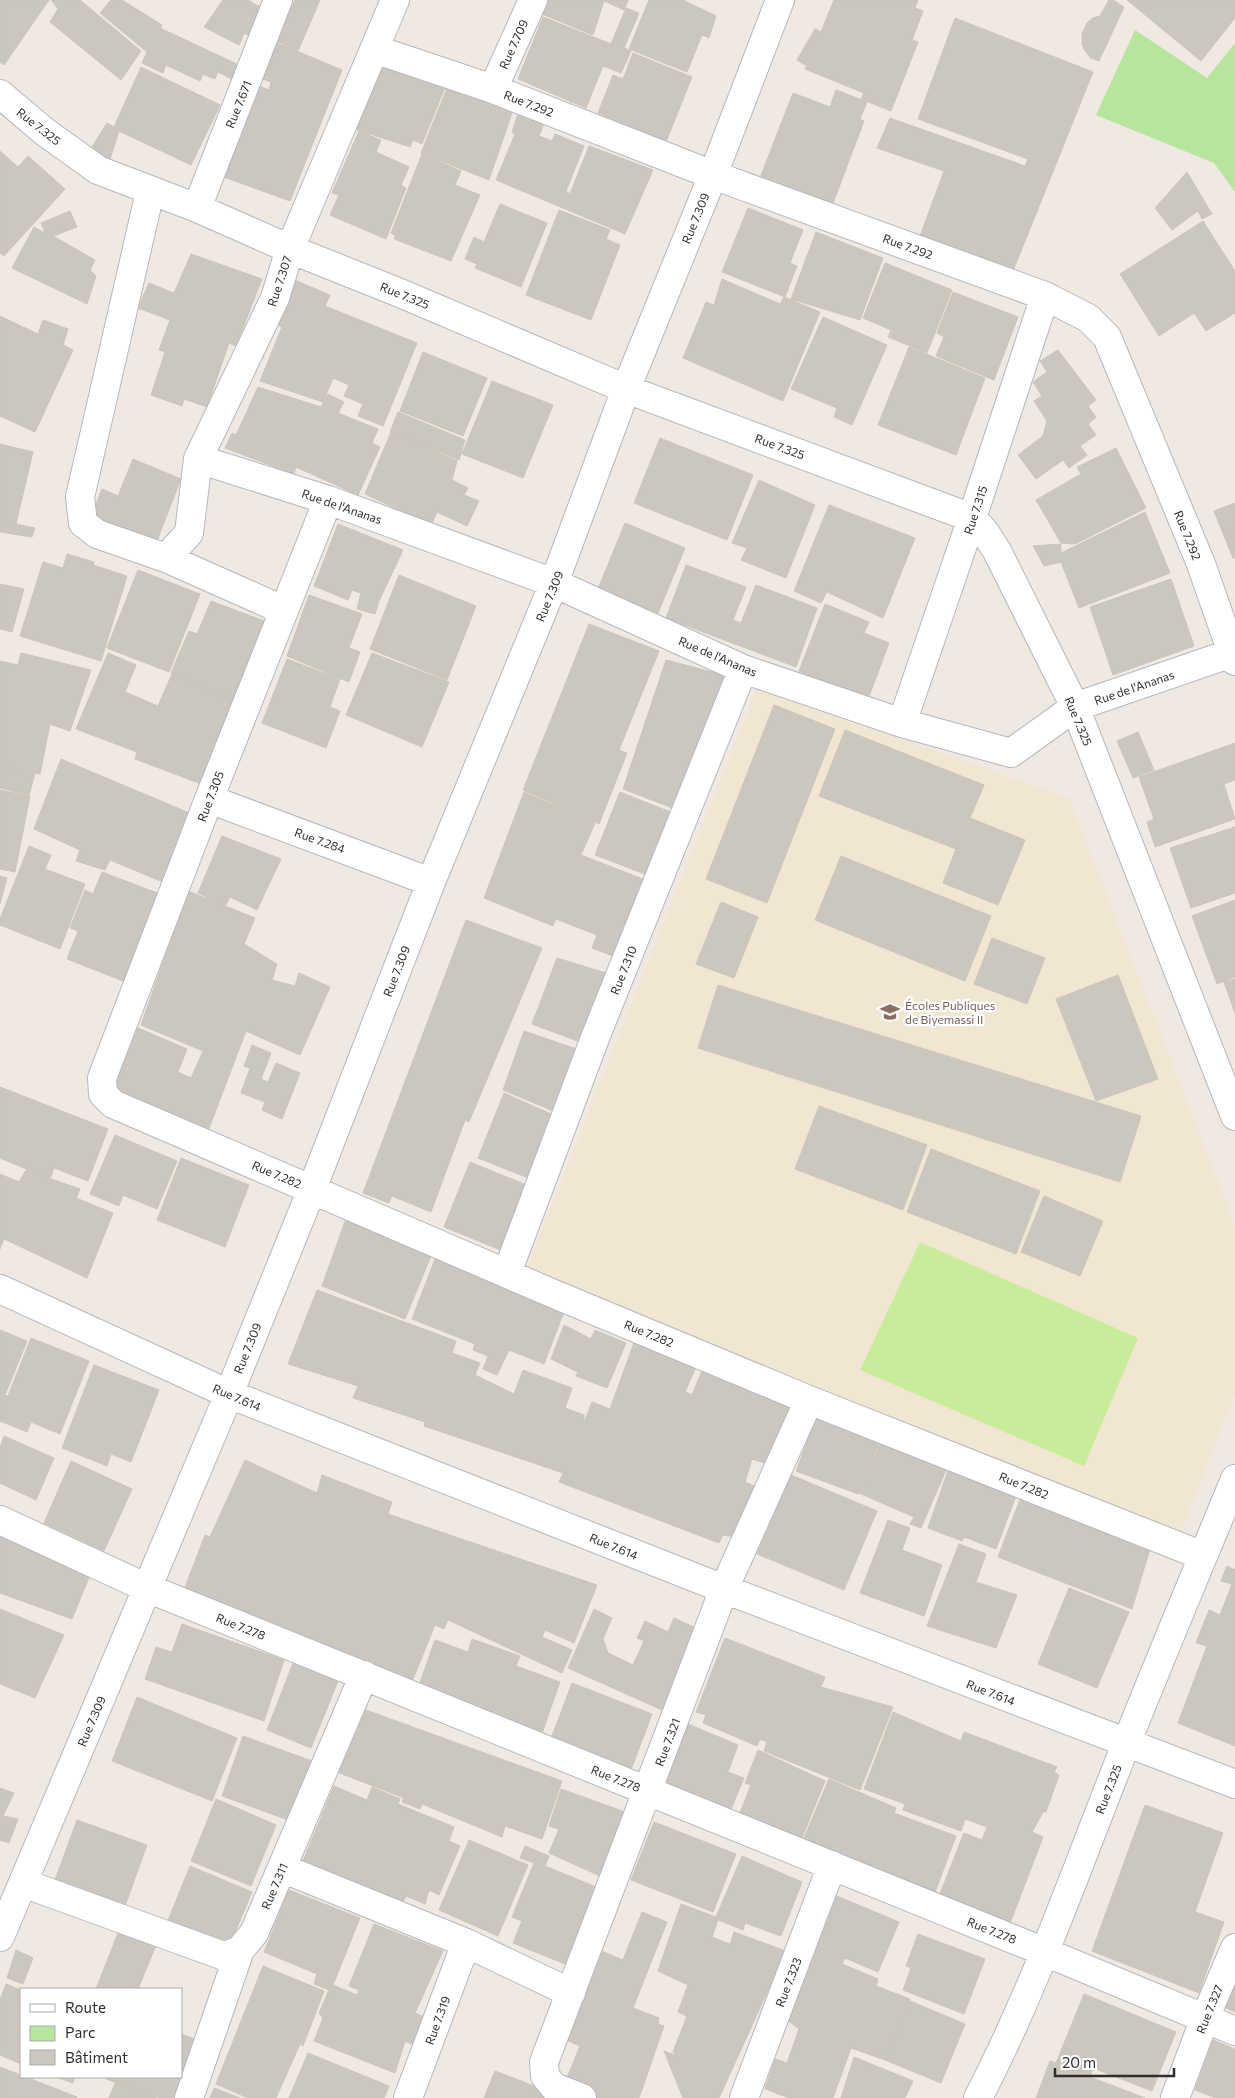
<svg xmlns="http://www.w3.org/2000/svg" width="1235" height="2098" viewBox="0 0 1235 2098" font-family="Commissioner,sans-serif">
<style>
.education{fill:#f0e6d1}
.green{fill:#b6e59e}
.pitch{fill:#c9ec9a}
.building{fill:#cbc7bf;stroke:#cbc5ba}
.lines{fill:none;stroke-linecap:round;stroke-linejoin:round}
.street-casing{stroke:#b4b7c1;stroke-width:30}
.street{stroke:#fff;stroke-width:28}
.labels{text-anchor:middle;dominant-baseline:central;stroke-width:4.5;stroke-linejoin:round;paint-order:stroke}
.street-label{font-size:12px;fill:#2e2e2e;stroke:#fff}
.education-label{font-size:12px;fill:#785e54;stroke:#fff;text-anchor:start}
</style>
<rect width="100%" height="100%" fill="#efe9e1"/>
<path class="education" d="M757,688l312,110 166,427v169l-57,145 -652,-269z"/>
<path class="green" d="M1135,30l72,48 28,-35v149l-21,-29 -118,-48z"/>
<path class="pitch" d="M920,1242l218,96 -54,128 -224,-96z"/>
<path class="building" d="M0,0h49l-45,65 -4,-3z
M51,0h29l61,51 -20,29 -71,-58 8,-13z
M111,0h11l40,25 -2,3 79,37 -7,14 -14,-7 -3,7 -12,-5 -3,7 -34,-16 -3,8 -21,-10 5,-11 -47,-39z
M223,0h25l12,7 -11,29 -5,-3 -5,12 -35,-18z
M295,0h25l-22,51 -21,-10z
M547,0h81l-4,10 -20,-9 -11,34 -51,-21z
M649,0h34l33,16 -7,22 -7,-3 -15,37 -58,-23z
M834,0h84l-3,8 8,3 -11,29 6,2 -27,69 -30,-12 3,-6 -59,-24 2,-3 -10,-6 18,-31 6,3z
M1109,0h4l11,7 -25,54 -8,-3 -6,-7 -3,-7v-10l5,-11 6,-5 7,-2z
M1127,0h108v18l-34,43z
M626,8l13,5 -15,35 7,3 -10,22 -18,-7 -17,42 -68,-29 25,-62 68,27z
M955,18l138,54 -82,204 -92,-37 25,-68 -67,-23 13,-30 135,48 3,-7 -110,-40z
M275,42l67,28 -52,131 -69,-25 37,-90 11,4 2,-8 -11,-4z
M633,53l59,24 -26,65 -68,-29 15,-38 10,4z
M384,61l62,24 -24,59 -9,-4 -3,7 -58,-19z
M141,67l79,38 -29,60 -72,-34 -10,31 -20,-10 18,-29 7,4z
M447,88l65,25 -23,67 -68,-27z
M836,90l31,12 -7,17 4,2 -32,85 -72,-28 33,-85 37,14z
M519,110l26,11 -6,15 13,5 3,-7 29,12 -18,45 4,3 19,-48 64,24 -28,64 -129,-54 19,-46 -3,-2z
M359,131l22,9 -5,12 33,15 -8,18 5,3 -20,51 -56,-24 9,-20 -7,-2z
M0,151l18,16 10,-11 37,33 -61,67 -4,-3z
M422,154l39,17 -6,14 25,10 -29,66 -57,-22 2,-3 -5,-3z
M1187,172l25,42 -10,5 -4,-8 -26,19 -17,-22z
M500,204l47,19 -26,64 -46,-19 2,-4 -12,-5 9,-22 10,5z
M748,208l55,22 -13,33 7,3 -12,31 -63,-25z
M559,210l51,20 -4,9 14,6 -29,75 -65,-25z
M70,211l7,16 -24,9 42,24 -5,10 6,6 -9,28 -75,-36 22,-41 11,6 -4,-10z
M1203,221l32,50v42l-29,18 -12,-18 -35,23 -39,-62z
M816,232l67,26 -23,62 -69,-21z
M191,254l71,25 -26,67 -7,-3 -22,64 -23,-8 -2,7 -31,-11 14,-43 -6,-2 11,-30 -32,-12 11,-25 25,10z
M885,263l67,27 -25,63 -39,-16 3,-7 -28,-12z
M292,279l38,16 -5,11 92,37 -34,83 -25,-10 5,-12 -19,-8 5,-11 -16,-7 -10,24 -63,-21 22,-54 -8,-4z
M722,279l58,25 4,-7 36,15 -37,89 -100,-43 23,-56 8,3z
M953,292l65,25 -24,63 -58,-24 8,-19 -7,-4z
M0,316l38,18 5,-14 25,9 -5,16 10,5 -38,82 -35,-16z
M823,317l64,28 -35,80 -18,-8 3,-9 -46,-19z
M909,347l76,31 -29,77 -78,-30z
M1058,350l38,50 -8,6 8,11 -8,7 8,11 -16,11 7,9 -18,13 -6,-8 -27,19 -18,-24 25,-19 4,-15 -13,-20 8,-5 -9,-14 14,-10 -7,-11z
M423,352l64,26 -24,58 -63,-25z
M492,381l61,24 -30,73 -61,-24z
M258,387l63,20 7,-13 16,8 -6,11 40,16 -6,14 8,4 -22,48 -62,-28 -2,7 -69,-26 7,-15 4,2z
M398,412l67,28 -6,20 -69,-28z
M391,432l66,29 -5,19 16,8 -4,7 15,6 -12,25 -30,-14 -6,13 -66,-31z
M660,438l93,37 -26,65 -93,-37z
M0,444l33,8 -17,72 19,4 -3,9 -32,-5z
M1116,448l30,60 -71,36 -14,-1 -25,-43 45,-26 -4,-7z
M133,459l48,20 -25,64 -65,-26 11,-28 16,7z
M759,480l56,25 -29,73 -45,-18 6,-12 -15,-5z
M1235,503v55h-2l-19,-47z
M829,505l86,33 -32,80 -56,-26 -6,11 -27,-12z
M1145,512l25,61 -91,35 -18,-46 -17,4 -11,-20 28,-2v9z
M625,523l60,25 -27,65 -60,-24z
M338,524l65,26 -24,51 -4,13 -18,-5 4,-16 -9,-3 -4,10 -34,-14z
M67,554l27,8 -1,3 34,11 -26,85 -81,-25 23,-74 20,6z
M686,565l60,22 -13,33 8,3 15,-38 61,23 -21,59 -130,-49z
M138,570l62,24 -31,78 -62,-24z
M399,575l77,31 -29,74 -77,-31z
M1171,579l23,67 -81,29 -23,-68z
M0,584l24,5 -12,43 -12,-3z
M309,595l53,19 -13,34 11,4 -11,30 -62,-26z
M211,601l56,21 -33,78 -63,-27 18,-42 8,3z
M825,604l44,18 -5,11 25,10 -22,59 -68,-31z
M589,624l70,27 -40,99 8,3 -28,71 -76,-34z
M21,653l70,17 -21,61 -20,-7 -10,50 -40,-9v-104l18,4z
M108,653l28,12 -11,27 33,14 14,-32 66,28 -34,83 -69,-26 2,-7 -61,-23z
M372,653l77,29 -27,65 -76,-32z
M287,659l53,20 -10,28 10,4 -14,37 -64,-25z
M666,660l69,18 -52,134 -60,-23z
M774,705l61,24 -68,174 -61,-24z
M845,730l139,55 -14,33 55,22 -27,65 -55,-22 13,-34 -137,-53z
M1138,732l16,38 -21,8 -16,-37z
M1235,743v37l-11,4 11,35 -80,28 -8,-25 7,-3 -15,-42z
M61,759l131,55 -29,68 -53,-22 -5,10 -29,-9 4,-11 -46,-21z
M0,765l35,9 -6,21 -29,-7z
M0,790l30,6 -15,76 -15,-3z
M524,792l71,31 -14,32 72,28 -40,73 -21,-8 5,-13 -41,-16 -3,7 -69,-28z
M620,792l63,25 -25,62 -63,-24z
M1235,827v66l-44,15 -21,-60z
M222,836l59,23 -24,51 -27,-13 -5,9 -27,-13z
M29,846l22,9 -6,14 40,15 -25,65 -60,-24v-6z
M841,856l150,60 -26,65 -150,-61z
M102,872l63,24 -34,88 -64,-25 11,-28 -8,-3 15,-38 8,4z
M0,876l7,2 -7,26z
M188,891l67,27 -11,26 33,20 -5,16 23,6 4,-13 31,14 -30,68 -54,-24 -38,100 -96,-41 26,-62 49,21 -9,23 13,6 12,-27 -62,-26z
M1235,900v77l-18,7 -25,-68z
M721,902l37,15 -24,61 -38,-14z
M466,920l76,28 -73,174 -4,-2 -34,92 -39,-16 -3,7 -26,-10z
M992,938l53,20 -18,46 -53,-20z
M557,958l62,19 -28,69 -59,-22z
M1118,975l40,104 -62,22 -40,-102z
M1235,979v34l-11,-31z
M718,985l423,131 -21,66 -422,-134z
M524,1031l61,21 -22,63 -60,-25z
M252,1045l19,8 -10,26 7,3 8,-19 24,10 -18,46 -20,-9 3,-8 -24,-9 9,-25 -6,-2z
M0,1087l108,42 -20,52 -34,-13 -4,11 -50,-21z
M504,1093l56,25 -24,63 -58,-23z
M819,1106l108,39 -24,65 -108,-41z
M115,1135l62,26 -20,48 -34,-14 -4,11 -29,-12z
M931,1149l109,42 -24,63 -109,-42z
M181,1158l68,27 -24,62 -68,-27z
M470,1162l59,24 -26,65 -59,-24z
M26,1170l54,19 -4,9 37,15 -26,65 -83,-39 -4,10v-75l19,8z
M1044,1196l59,25 -23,55 -59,-24z
M347,1216l86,35 -28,68 -83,-33z
M435,1259l130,50 -21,55 -35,-14 -12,25 -14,-6 5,-13 -15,-6 2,-6 -63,-25z
M317,1290l139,51 -4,12 28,10 -5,12 39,19 9,-24 49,18 -7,20 19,7v8l8,-21 18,7 25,-69 61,27 -11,25 7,3 12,-29 92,36 -29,62 -15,-5 -7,23 9,4 -4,8 5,2 -18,41 -14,-2 -4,8 -160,-61 4,-9 -139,-47 1,-4 -72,-24 5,-12 -70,-22z
M564,1325l27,14 4,-9 31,13 -19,45 -31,-12 2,-4 -27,-13z
M0,1330l27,11 -22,54 3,1 23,-58 58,23 -29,73 -29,-12 -4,10 -27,-11z
M94,1365l65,25 -28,72 -20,-8 -4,12 -45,-18z
M818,1413l64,23 -24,58 -62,-23z
M884,1435l65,28 -28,65 -11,-4 4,-7 -55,-24z
M4,1436l50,22 -18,42 -36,-17v-35z
M245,1460l72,33 5,-18 70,27 -4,12 209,71 -23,58 -29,-13 -3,7 30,13 -10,23 -114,-53 -4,9 -9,-4 -24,59 -230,-86 24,-63 5,2z
M71,1461l61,28 -28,62 -60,-28z
M951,1462l68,26 -23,61 -32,-12 -2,4 -34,-13z
M791,1475l86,36 -33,79 -87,-36z
M1024,1489l128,53 -20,67 -134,-52z
M888,1520l22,8 -8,22 40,15 -18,51 -64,-23z
M0,1530l15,6 -2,7 77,32 -18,44 -72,-26z
M959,1544l27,10 -10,28 41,13 -21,53 -69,-22z
M1227,1566l8,4v176l-57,-23 29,-77 -11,-3 13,-33 11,5 12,-31 -11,-3z
M1069,1588l60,24 -32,76 -59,-24z
M0,1609l64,26 -29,63 -35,-14z
M594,1609l18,9 -9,21 5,14 25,12 11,-24 -7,-3 8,-17 23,11 6,-14 24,11 -36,81 -94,-42z
M182,1624l102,36 -20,61 -119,-42 11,-32 16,5z
M725,1638l100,39 -4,10 72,20 -33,83 -96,-39 3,-9 -7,-3 -3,7 -54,-23 3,-8 -10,-3z
M472,1639l48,17 -4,10 44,16 -19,54 -124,-45 18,-51 33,12z
M295,1658l45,18 -29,72 -44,-18z
M572,1683l80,31 -23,61 -80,-31z
M137,1697l100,41 -25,63 -100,-40z
M363,1709l199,72 -20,58 -37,-13 -3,11 -80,-33 -2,5 -18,-7 2,-4 -67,-26z
M893,1712l68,29 3,-9 93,35 -3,5 5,3 -13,37h-3l-11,20 11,5 -34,89 -71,-27 26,-66 18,7 5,-13 -22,-8 -4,12 -58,-21 2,-6 -41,-15z
M688,1724l50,21 -10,27 16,6 -15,36 -67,-27z
M243,1736l69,25 -21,60 -69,-25z
M758,1750l67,31 -25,62 -62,-25 13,-33 -6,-2z
M829,1779l67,29 -2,5 62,23 -22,59 -130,-57z
M334,1786l33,14 5,-13 28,12 -2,5 56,23 -5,14 11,5 -21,49 -10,-5 -4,14 -19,-8 -4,8 -100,-41z
M0,1788l14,5 -11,23 15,3 -9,24 -9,-3z
M561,1789l67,24 -28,63 -51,-23 10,-24 -10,-3z
M216,1799l60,26 -25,61 -60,-25z
M1145,1805l78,28 -28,79 29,10 -25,71 -107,-42z
M77,1820l70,25 -22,61 -70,-26z
M654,1822l82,32 -23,58 -82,-32z
M469,1840l59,25 -30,71 -59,-26z
M525,1846l24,10 -4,10 51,21 -31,77 -52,-21 9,-22 -10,-4 22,-54 -14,-5z
M742,1856l60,26 -21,54 -36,-13 -2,7 -25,-10 -6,17 18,7 4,-12 52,19 -67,147h-36l-19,-47 13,5 -4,-4 14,-36 -9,-4 10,-27 -30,-14 23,-67 35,13z
M190,1866l62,26 -26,62 -61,-26z
M289,1890l71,28 -27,67 24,10 2,-5 -10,-4 25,-62 69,27 -28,62 9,4 -12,27 -7,-3 -10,32 -81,-32 9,-23 -4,-5 10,-23 -15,-6 3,-10 -53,-22z
M832,1894l67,28 -21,50 -33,-14 -3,6 36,15 -2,7 34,13 -25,61 -34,-12 -18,50h-44l-24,-9 10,-30 12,4 12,-34 -13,-10z
M642,1912l25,10 -34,86 26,10 -1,6 6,2 -25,72h-42l-33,-13 16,-39 -14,-6 35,-89 22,9z
M122,1923l37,15 -21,51h-42z
M918,1934l67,25 -21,55 -61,-24 8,-22 -5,-2z
M16,1950l17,8 -10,26 -16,-6z
M263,1966l61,25 -21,55 -3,-2 -24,54h-28l-32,-14z
M1235,1979v33l-11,-5z
M6,1984l15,6v74l-21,-9v-55z
M1084,1994l92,38 -24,59 -59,-23 -3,9 55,21h-109l14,-37 6,2z
M910,2001l55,23 -24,59 -56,-23z
M181,2034l19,7 -20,57h-20l-54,-19 1,-2h74z
M1213,2040l22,9v49h-19l-21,-8z
M308,2053l81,33 -5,12h-95z
M854,2057l59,24 -8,17h-64z
M0,2067l77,30 -1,1h-76z
M495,2071l63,24 -1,3h-73z
M56,2077h19l-2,6z
M116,2081l41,17h-48z
M214,2088l26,10h-30z"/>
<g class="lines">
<defs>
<path id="street" d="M374,49l119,40 220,86 332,121 43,22 19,19 94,227 34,97
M493,89l40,-89
M0,94l45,38 53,38 99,38 93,41 110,44 226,96 346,129 12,13 13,20 78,156 160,409
M150,192l-70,305 3,26 14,11 69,24 117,52
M197,208l81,-208
M198,459l130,41 226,83 189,86 159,54 109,30 64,-46 160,-55
M328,500l-119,299 -107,279 1,16 10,10 441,190 255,106 394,156
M166,558l23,-25 9,-74 77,-161 15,-49 105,-249
M902,723l70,-205 73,-222
M209,799l222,83
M507,1273l88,-235 148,-369
M0,1289l229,105 495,195 511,195
M0,1520l147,68 898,364 190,79
M282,1868l184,75 105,50
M23,1883l201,73 16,-6
M0,1937l229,-543 83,-205 119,-307 123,-299 72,-194 87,-214 67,-175
M189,2098l51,-148 14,-17 110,-258
M408,2098l58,-155
M582,2098l-28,-11 -9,-11 -1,-14 180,-473 85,-189
M744,2098l88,-233
M978,2098c53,-102 92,-211 134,-318 39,-101 82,-201 123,-301
M1175,2098l30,-80 30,-70"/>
</defs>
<use href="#street" class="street-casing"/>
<use href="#street" class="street"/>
</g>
<defs>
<symbol id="school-bare" viewBox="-9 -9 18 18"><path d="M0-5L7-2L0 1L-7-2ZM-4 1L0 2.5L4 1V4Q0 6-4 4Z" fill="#8d6e63" stroke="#fff" stroke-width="2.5" paint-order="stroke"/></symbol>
</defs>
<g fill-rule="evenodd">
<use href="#school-bare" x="876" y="998" width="28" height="28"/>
</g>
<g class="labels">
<g class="street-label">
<text transform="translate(513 44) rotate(-66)">Rue 7.709</text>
<text transform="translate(529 103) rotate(21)">Rue 7.292</text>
<text transform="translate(238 104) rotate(-68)">Rue 7.671</text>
<text transform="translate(39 126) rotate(38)">Rue 7.325</text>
<text transform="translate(695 218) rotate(-68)">Rue 7.309</text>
<text transform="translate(908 246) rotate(20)">Rue 7.292</text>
<text transform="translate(279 281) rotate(-72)">Rue 7.307</text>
<text transform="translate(405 295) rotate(22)">Rue 7.325</text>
<text transform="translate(780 446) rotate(20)">Rue 7.325</text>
<text transform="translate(342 506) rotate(19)">Rue de l'Ananas</text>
<text transform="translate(975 510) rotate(-72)">Rue 7.315</text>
<text transform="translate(1188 535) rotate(68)">Rue 7.292</text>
<text transform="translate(549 596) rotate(-68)">Rue 7.309</text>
<text transform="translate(718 656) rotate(23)">Rue de l'Ananas</text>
<text transform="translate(1134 687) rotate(-19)">Rue de l'Ananas</text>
<text transform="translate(1079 721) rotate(67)">Rue 7.325</text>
<text transform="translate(210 796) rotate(-69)">Rue 7.305</text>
<text transform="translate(320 840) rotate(20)">Rue 7.284</text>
<text transform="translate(623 970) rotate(-68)">Rue 7.310</text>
<text transform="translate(396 971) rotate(-69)">Rue 7.309</text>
<text transform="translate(277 1174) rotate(23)">Rue 7.282</text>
<text transform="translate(649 1333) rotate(22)">Rue 7.282</text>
<text transform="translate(247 1348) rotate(-68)">Rue 7.309</text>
<text transform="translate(237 1397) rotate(23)">Rue 7.614</text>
<text transform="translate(1024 1485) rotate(22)">Rue 7.282</text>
<text transform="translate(614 1546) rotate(22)">Rue 7.614</text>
<text transform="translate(241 1626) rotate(22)">Rue 7.278</text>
<text transform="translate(991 1692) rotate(21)">Rue 7.614</text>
<text transform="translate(91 1721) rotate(-67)">Rue 7.309</text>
<text transform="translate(667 1742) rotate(-69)">Rue 7.321</text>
<text transform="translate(616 1778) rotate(22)">Rue 7.278</text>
<text transform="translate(1108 1789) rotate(-69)">Rue 7.325</text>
<text transform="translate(274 1886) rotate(-67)">Rue 7.311</text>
<text transform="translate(992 1930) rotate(22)">Rue 7.278</text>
<text transform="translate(788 1982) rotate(-69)">Rue 7.323</text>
<text transform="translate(1209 2009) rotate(-68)">Rue 7.327</text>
<text transform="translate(437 2020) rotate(-70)">Rue 7.319</text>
</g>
<g class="education-label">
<text x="905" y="1005">Écoles Publiques<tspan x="905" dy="14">de Biyemassi II</tspan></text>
</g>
</g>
<rect x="20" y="1988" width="162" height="90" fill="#ffffff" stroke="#ababab"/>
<rect x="30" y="2004" width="25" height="8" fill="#ffffff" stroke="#ababab"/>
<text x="65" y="2013" font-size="15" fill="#2e2e2e">Route</text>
<rect x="30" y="2026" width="25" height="15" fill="#b6e59e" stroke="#ababab"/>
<text x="65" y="2038" font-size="15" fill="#2e2e2e">Parc</text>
<rect x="30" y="2050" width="25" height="15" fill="#cbc7bf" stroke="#ababab"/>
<text x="65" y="2063" font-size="15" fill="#2e2e2e">Bâtiment</text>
<path d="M1055 2068v8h119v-8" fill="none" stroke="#2e2e2e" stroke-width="2.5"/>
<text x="1062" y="2068" font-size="15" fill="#2e2e2e" stroke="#ffffff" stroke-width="4" paint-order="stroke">20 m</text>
</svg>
